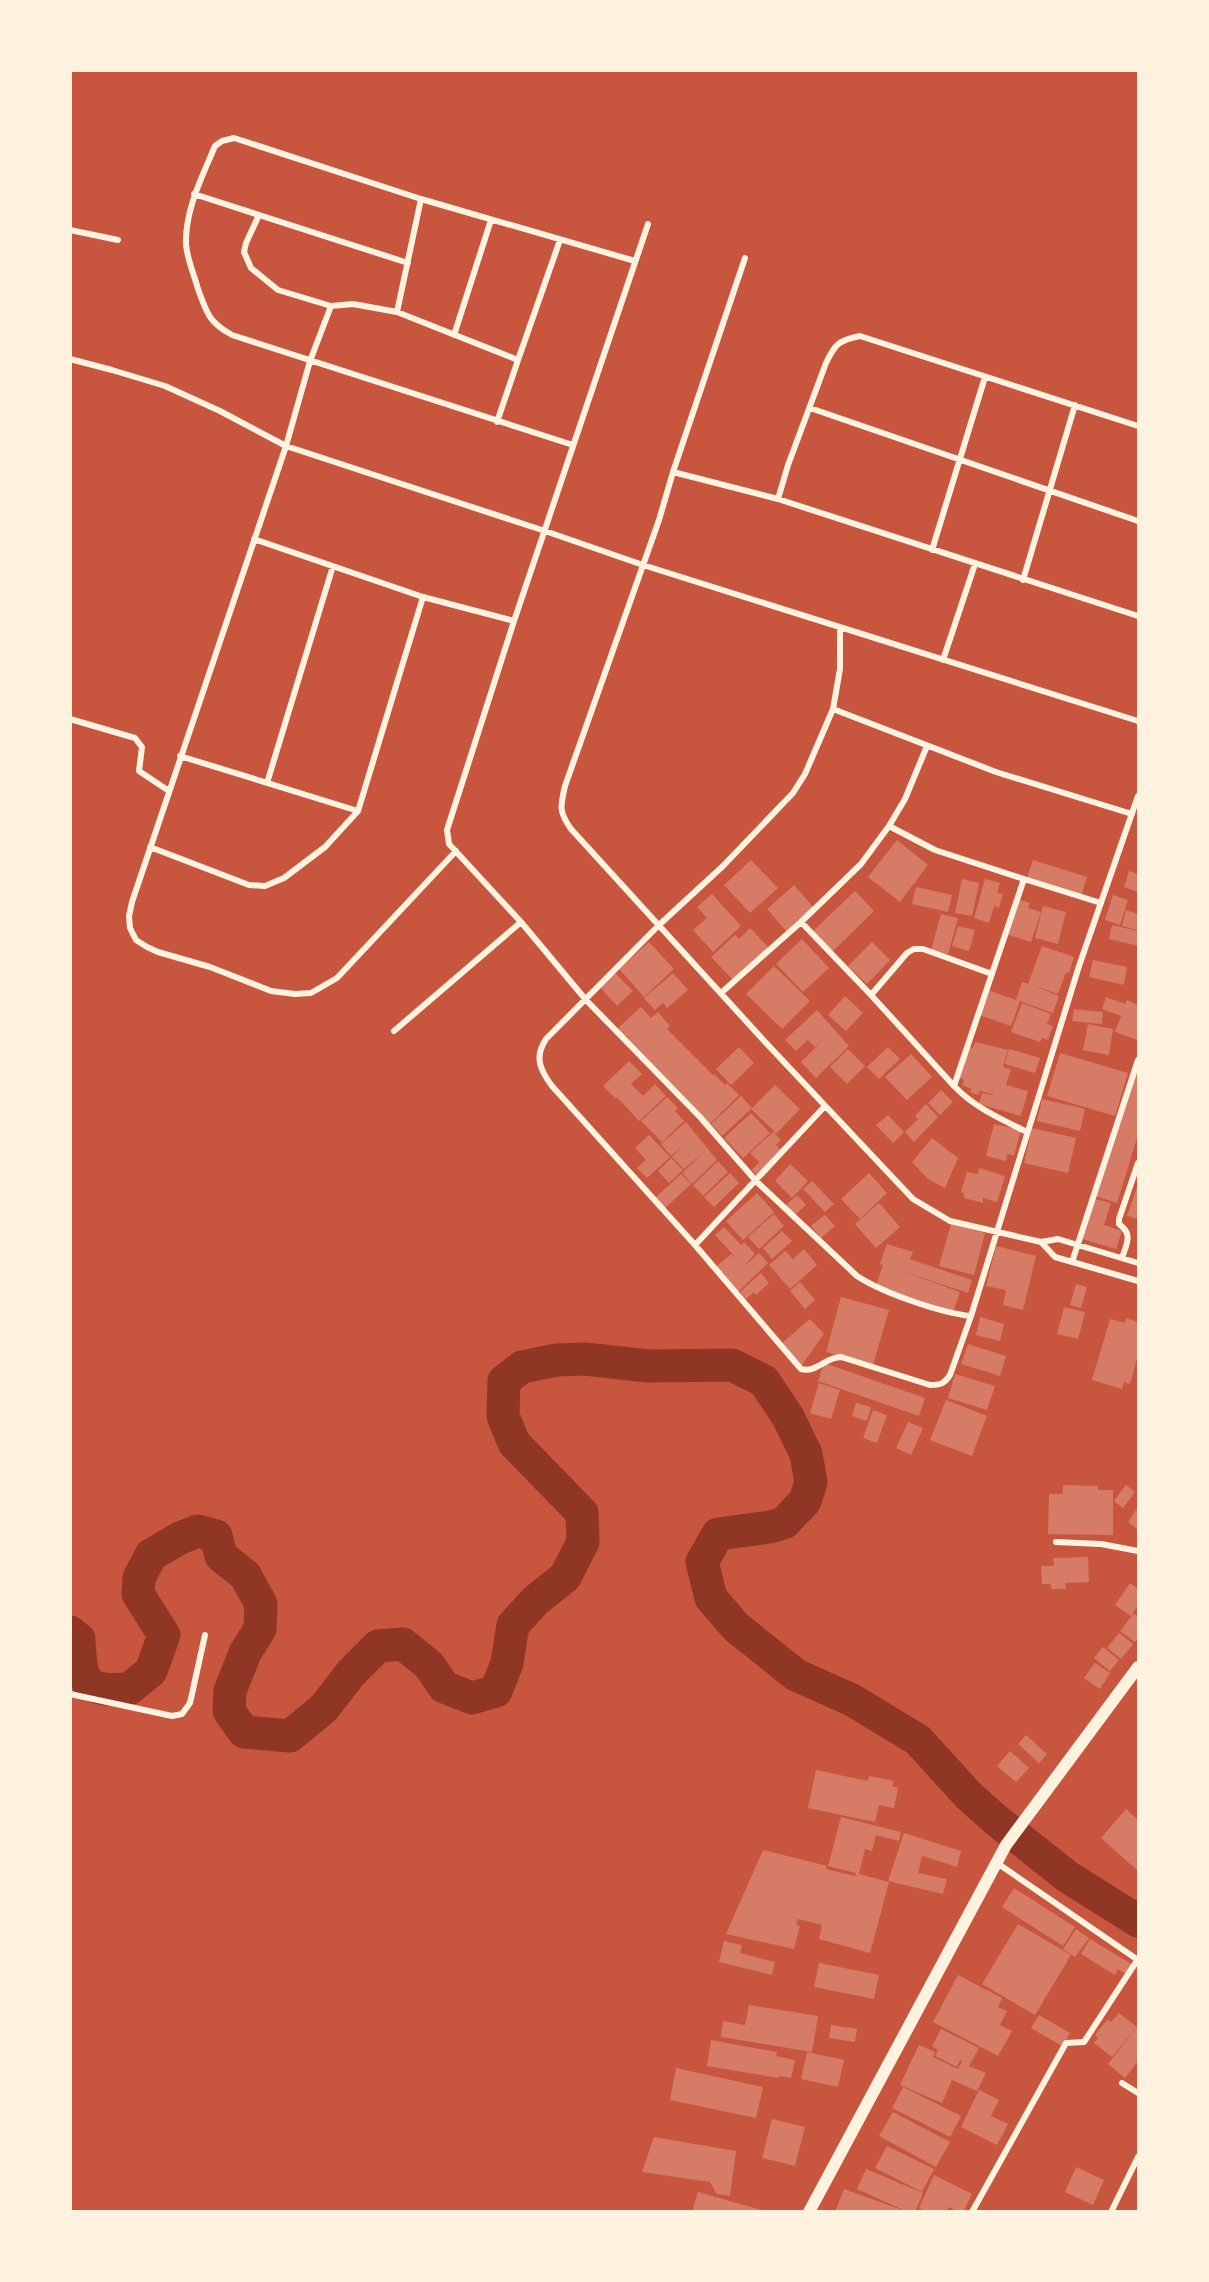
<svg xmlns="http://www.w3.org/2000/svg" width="1209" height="2282" viewBox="0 0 1209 2282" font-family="Barlow,sans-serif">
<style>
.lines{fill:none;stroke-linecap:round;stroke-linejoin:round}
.river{stroke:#8f3625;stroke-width:33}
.building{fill:#d67c66}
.minor{stroke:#fff3e0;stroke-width:6}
.primary{stroke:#fff3e0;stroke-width:12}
</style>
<rect width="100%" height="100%" fill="#c8553d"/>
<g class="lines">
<path class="river" d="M70,1632l9,7c2,43 4,53 50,50l22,-18 13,-36 -26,-41 1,-16 12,-23 29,-17 18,-7 18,5 5,20 24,19 16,29 -1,25 -15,24 -15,38 -1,20 15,21 46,4 34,-28 27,-35 27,-27 25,-2 26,21 15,22 28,11 24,-7 11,-28 6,-38 23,-25 29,-23 18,-35 -1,-29 -68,-70 -11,-27 1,-35 18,-14 35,-7 28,-1 63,7 84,-1 32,16 24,36 18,37 5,28 -6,19 -21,22 -14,4 -52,7 -16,28 9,36 25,29 60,48 56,25 66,40 50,55 28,25 72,57 70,44"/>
</g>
<path class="building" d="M897,840l31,25 -28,37 -32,-25z
M751,860l27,28 -28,25 -26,-28z
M1033,860l54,17 -6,19 -54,-18z
M1129,871l9,3v18l-14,-5z
M962,879l17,4 -7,33 -17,-3z
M985,879l15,4 -3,10 6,1 -4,14 -5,-2 -5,17 -15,-5z
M794,885l20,23 -27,24 -20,-23z
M916,887l36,8 -4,17 -36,-8z
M855,891l19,20 -42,41 -20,-20z
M712,894l29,32 -28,26 -20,-22 14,-12 -10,-11z
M1113,895l15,5 -8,25 -15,-5z
M1017,899l13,4 -2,5 13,4 -10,30 -25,-8z
M1043,906l23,6 -8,32 -23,-6z
M1126,910l12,4v16l-16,-4z
M941,914l17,4 -10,36 -17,-4z
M1112,925l26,6v15l-29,-7z
M958,926l17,4 -6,21 -17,-5z
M750,928l18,19 -35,33 -22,-23 24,-22 4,4z
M802,939l27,29 -26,24 -27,-28z
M649,942l25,27 -30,28 -25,-28z
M872,942l18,18 -23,24 -19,-18z
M1042,946l32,11 -5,16 -3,-1 -8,22 -26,-9 27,11 -6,17 -33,-12 -9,25 -32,-11 9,-25 28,10 6,-18 6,2z
M1093,960l34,7 -3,18 -35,-8z
M774,966l36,35 -28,28 -36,-35z
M615,973l18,18 -16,15 -17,-19z
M673,973l15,17 -21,18 -4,-5 -8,7 -11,-12z
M845,996l18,17 -17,18 -18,-16z
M1106,997l19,7 2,-4 11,5v35l-23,-8 6,-16 -19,-7z
M1022,1003l29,11 -4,10 6,2 -5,14 -6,-2 -2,4 -29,-10z
M641,1007l10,11 7,-6 12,14 -17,16 14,-13 46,46 1,-1 11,11 2,-2 12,12 -29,29 -83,-84 5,-5 -5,4 -10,-10z
M1074,1009l29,3 -1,12 -30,-3z
M817,1010l32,36 -33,32 -15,-16 23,-23 -9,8 -7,-7 -12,11 -11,-11z
M1088,1024l25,5 -4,26 -26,-5z
M975,1042l33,8 -5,17 8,2 -5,16 22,6 -7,25 -42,-12 3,-11 10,2 3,-9 -3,8 -12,-3 -2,4 -8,-3 2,-3 -10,-4 2,-5 -6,-3 10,-30 5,1z
M739,1047l15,16 -23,22 -15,-16z
M888,1047l12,12 -21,20 -12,-12z
M848,1049l17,17 -18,18 -17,-17z
M1009,1049l31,9 -5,15 -30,-9z
M1060,1053l68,20 -13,43 -68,-20z
M911,1054l21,23 -25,23 -22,-23z
M629,1061l13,13 -11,10 12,12 12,-12 11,12 -27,25 -22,-24 -1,2 -13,-13z
M1138,1064v71l-21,68 -22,-7z
M775,1085l25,24 -24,25 -3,-3 2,-2 -2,1 -22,-21z
M941,1090l12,12 -13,13 -12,-12z
M741,1096l11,12 -30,28 -11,-12z
M667,1097l11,11 -3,3 9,10 -22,21 -21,-21z
M1042,1099l43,10 -5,22 -43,-10z
M926,1104l12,13 -24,25 -9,-10 13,-13 -3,-3z
M751,1113l19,20 -27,25 -19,-20z
M888,1115l16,17 -11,11 -17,-18z
M686,1122l31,38 -25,24 -10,-11 23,-22 -21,18 -12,-12 10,-11 -11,10 -10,-12z
M994,1124l27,6 -7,26 -7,-2 -1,7 -20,-5z
M1032,1128l44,10 -8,35 -44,-10z
M773,1132l8,8 -5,5 7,7 -24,25 -7,-7 13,-14 -6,6 -9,-9z
M649,1135l21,22 -23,21 -10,-10 9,-8 -11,-12z
M932,1138l26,20 -13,30 -17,-9 -16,-17z
M671,1158l12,12 -14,13 -11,-12z
M718,1161l10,11 -25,24 -10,-11z
M790,1164l18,17 -16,17 -17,-17z
M979,1168l26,8 -8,26 -14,-4v5l-19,-5v-5l-3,-1 6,-20 11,2z
M730,1173l9,10 -25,24 -10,-10z
M869,1173l18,20 -27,26 -19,-20z
M681,1174l10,10 -26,24 -10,-10z
M812,1181l22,23 -9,8 -22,-23z
M1138,1184v35l-11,-3z
M757,1193l17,19 -31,28 -17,-19z
M797,1195l9,10 -11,10 -10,-9z
M1095,1199l16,4 -7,22 18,6 -6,18 -34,-10z
M879,1203l21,24 -24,21 -21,-24z
M774,1214l10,12 -25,23 -11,-12z
M825,1215l10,11 -14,12 -10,-12z
M951,1224l34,9 -11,42 -35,-9z
M724,1227l17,18 3,-3 11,12 -12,13 16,-14 9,10 -30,29 -22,-25 15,-13 6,5 -22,-24z
M782,1231l10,10 -20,18 -9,-11z
M887,1244l26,8 -3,7 62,21 -4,13 -72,-24 64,23 -7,20 -77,-26 7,-21 -3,-1z
M996,1246l40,10 -13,54 -20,-5 3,-15 -20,-4z
M804,1249l13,16 -27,24 -21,-24 16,-14 8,8z
M761,1273l8,10 -13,12 -2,-3 -8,7 -6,-7z
M800,1282l15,18 -10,9 -15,-18z
M1076,1284l11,3 -6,21 -11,-3z
M841,1297l48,13 -16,55 -47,-13z
M1064,1307l21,5 -7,27 -21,-5z
M980,1317l24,7 -4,17 -24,-6z
M1126,1318l12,4v33l-8,29 -6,-2 -2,7 -30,-9 18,-61 15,4z
M810,1319l14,15 -23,32 -20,-22z
M968,1344l38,12 -6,20 -39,-12z
M824,1363l101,35 -6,18 -101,-35z
M955,1374l40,12 -8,24 -39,-12z
M819,1383l21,7 -9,29 -21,-6z
M946,1400l41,16 -15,40 -42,-16z
M856,1403l15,4 -4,14 -15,-5z
M873,1410l14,5 -10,28 -14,-5z
M908,1422l15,6 -12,27 -15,-7z
M1063,1485l35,1v4h15v45l-65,-1 1,-40h14z
M1126,1485l9,7 -12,16 -9,-7z
M1138,1507v23l-10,-8z
M1088,1557l1,25 -24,1 1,6h-15v-5h-9l-1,-18h13l-1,-8z
M1130,1583l8,6v16l-7,11 -16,-11z
M1134,1613l4,4v21l-3,4 -15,-11z
M1119,1633l14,11 -12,15 -14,-11z
M1103,1647l16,13 -9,11 -16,-13z
M1095,1663l15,10 -10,16 -16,-11z
M1026,1735l21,19 -8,9 -21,-19z
M1010,1751l19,17 -13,14 -19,-16z
M816,1770l52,11 1,-5 25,5 -2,5 6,2 -4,20 -15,-3 -4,17 -67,-14z
M1126,1809l12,11v51l-37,-33z
M841,1817l60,15 -2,9 -23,-6 -4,16 -7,-2 -6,25 30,8 -19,71 -51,-14 3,-14 -24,-6 -2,6 4,1 -6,23 -68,-15 37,-84 64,16 -1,3 29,7 1,-3 -28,-7z
M904,1833l57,18 -4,16 -35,-11 -4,17 29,6 -4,15 -55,-13z
M1014,1888l61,39 -12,19 -61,-39z
M1018,1924l53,31 -36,60 -53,-31z
M1076,1929l13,9 -14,19 -12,-8z
M1090,1939l43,26 -6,10 -9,-6 -3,6 -34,-21z
M724,1941l18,4 -2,8 35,9 -3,13 -53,-13z
M819,1963l60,12 -5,24 -60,-12z
M958,1975l44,23 -4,9 9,4 -7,14 12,6 -14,25 -65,-34z
M749,2005l69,11 -6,36 -91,-15 2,-16 22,4z
M1119,2013l18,14 -25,30 -18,-14 4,-5 -3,-3 13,-16 3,3z
M1039,2015l31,18 -8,13 -31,-18z
M831,2025l26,4 -2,13 -26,-4z
M1138,2026v35l-13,17 -17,-14z
M941,2029l38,19 -10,18 17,7 -9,18 -25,-11 -10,23 -42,-18 19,-40 16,7 -2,5 25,12 4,-8 -2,-1 -3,7 -22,-11 3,-6 -6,-4z
M711,2040l66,12 -1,4 19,4 -4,18 -12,-2v2l-72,-12z
M807,2052l37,8 -6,27 -37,-8z
M676,2068l87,19 -7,31 -86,-18z
M903,2087l58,29 -11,21 -58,-29z
M979,2090l20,10 -8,16 17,8 -11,21 -36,-18z
M893,2112l57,30 -14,25 -57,-31z
M772,2119l33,8 -10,39 -33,-8z
M654,2137l82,14 -6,45 -13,-2 -7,-12 -68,-10z
M887,2146l47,23 -12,23 -47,-24z
M1076,2167l28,13 -11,25 -28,-13z
M866,2169l57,24 -8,19h-7l-51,-23z
M934,2175l38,19 -9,18h-5l-9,-5 -3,5h-19l-8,-4z
M844,2189l61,22v1h-70z
M698,2192l67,19v1h-73z"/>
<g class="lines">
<path class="minor" d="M194,194l214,69
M259,215l-13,28 -2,9 7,16 27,22 53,16 22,-2 44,8 121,48 -21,62
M648,224l-134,397 -67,209 2,14 72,78 65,78 114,117 56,64 101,95c26,17 84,37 114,40
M70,230l48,10
M745,258l-72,214 -14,48 -94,266c-5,21 -6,26 6,43l196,215 146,155 37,22 91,21 17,-3 80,24
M331,306l-21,55 -24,85 -154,456 -3,14 1,12 6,12 11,7 11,5 52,15 61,24 24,3 16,-1 26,-15 119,-127
M397,312l24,-113
M454,335l37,-115
M70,359l42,11 53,16 55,25 66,35 259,85 98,34 495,156
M518,360l42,-120
M810,408l328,113
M573,445l-341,-110c-23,-13 -25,-21 -34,-46 -4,-15 -11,-30 -12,-45 -1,-34 16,-67 29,-98l7,-5 12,-3 187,61 214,62
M673,472l105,27 360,117
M778,499l10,-34 38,-102c9,-19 13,-23 34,-27l278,90
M254,539l169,58 91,24
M932,550l53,-173
M1023,580l52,-175
M840,627v42l-7,40 -28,65 -12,19 -70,73 -64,59 -113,114c-12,18 -6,31 6,47l143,159 106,124c16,4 24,-12 40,-12l89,28c10,0 14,-1 20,-10l21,-59 108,-350 59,-170
M943,660l32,-96
M833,709l163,63 136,42
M70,719l65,19 7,9 -3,24 30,20
M180,756l178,55
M267,783l66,-217
M889,826l46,24 89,29 -70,207c21,22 47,33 73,46
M150,847l99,38 16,1 19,-8 41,-31 33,-36 65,-214
M1024,879l77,24
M801,922l70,73 83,91
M721,993l80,-71 60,-58 28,-38 16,-27 22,-53
M871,995l36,-42 7,-4h9l69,25
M394,1031l127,-109
M1041,1242l14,15 83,24
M695,1245l130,-139
M1122,1258c5,-15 11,-24 -3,-34v-5l19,-56
M1072,1262l66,-202
M1056,1542l45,2 37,7
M70,1694l102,22 10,-2 8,-11 15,-68
M997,1863l141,97
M1122,2083l16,10
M972,2212l94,-169 18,-1 54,-83
M1111,2212l27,-55"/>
<path class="primary" d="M809,2212l197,-367 132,-178"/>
</g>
<rect width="1209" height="2282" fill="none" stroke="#fff3e0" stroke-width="144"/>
</svg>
